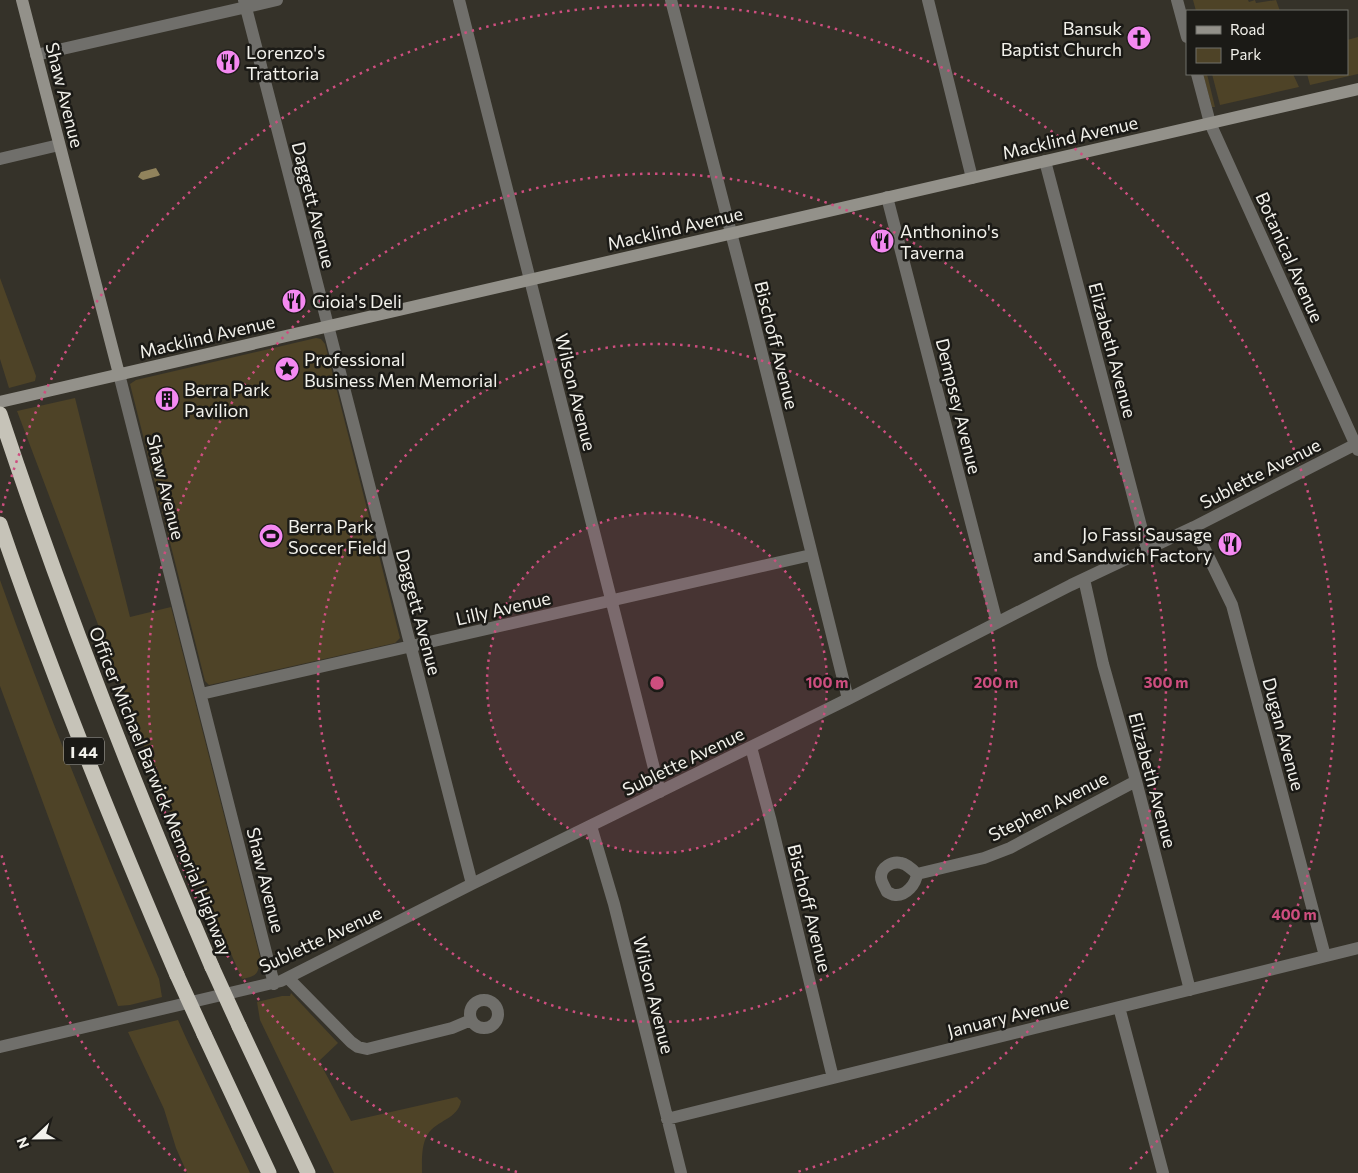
<svg xmlns="http://www.w3.org/2000/svg" width="1358" height="1173" viewBox="0 0 1358 1173" font-family="Commissioner,sans-serif">
<style>
.green{fill:#4e4327}
.water{fill:#91835c}
.lines{fill:none;stroke-linecap:round;stroke-linejoin:round}
.street{stroke:#706f6b;stroke-width:12}
.secondary{stroke:#93918a;stroke-width:12}
.highway{stroke:#c6c3b8;stroke-width:15}
.highway-bridge{stroke:#c6c3b8;stroke-width:15}
.ring{fill:none;stroke:#ce4e7f;stroke-width:2.5;stroke-dasharray:2.5 5}
.labels{text-anchor:middle;dominant-baseline:central;stroke-width:5;stroke-linejoin:round;paint-order:stroke}
.shield{fill:#1b1a16;stroke:#b2b0ab;stroke-width:1}
.shield-label{font-size:16px;font-weight:bold;fill:#f2f1eb}
.poi-label{font-size:18px;fill:#f2f1eb;stroke:#1b1a16;text-anchor:start}
.street-label{font-size:18px;fill:#f2f1eb;stroke:#1b1a16}
.centre{fill:#ce4e7f;stroke:#1b1a16;stroke-width:2.5}
.ring-label{font-size:15px;text-anchor:middle;font-weight:bold;fill:#ce4e7f;stroke:#1b1a16;stroke-width:5;stroke-linejoin:round;paint-order:stroke}
</style>
<rect width="100%" height="100%" fill="#353229"/>
<path class="green" d="M1193,0h55l1,2 6,-2 1,3 20,-3 4,11h-84z
M1358,37v37l-48,11 -3,-11h40v-34z
M1203,74h4l8,33h-3z
M1212,74h81l6,13 -79,18z
M0,278l36,98 -1,5 -26,7 -9,-29z
M316,338l5,1 4,5 75,294 -5,5 -186,42 -4,-4 -75,-297 6,-4z
M75,398l55,219 41,-10 91,358h-3c-1,11 -7,12 -17,14l-79,-183 -146,-385z
M0,580c48,135 102,267 159,399l3,18 -32,8 -12,1 -118,-320z
M291,993l47,50 -19,18 32,60 106,-24 4,4c-3,18 -24,19 -33,33 -7,11 -6,26 -6,39h-88l-74,-153 -3,-18 25,-6h8z
M178,1020l8,18 64,135h-63l-11,-25 -12,-39 -36,-77z"/>
<path class="water" d="M156,168l4,7 -2,1 -15,4 -5,-3 3,-5z"/>
<g class="lines">
<path class="street" d="M244,0l228,884
M459,0l201,792
M671,0l81,314 96,385
M928,0l44,178
M1177,0l10,37
M36,55l241,-55
M1197,74l13,49 148,327
M0,159l59,-14
M1045,161l102,388
M887,197l110,426
M119,374l155,610
M1194,527l38,78 93,351
M1084,579l19,85 33,117 54,209
M201,694l610,-139
M751,747l19,71 63,260
M591,826l23,78 67,269
M917,874c-1,10 -11,22 -22,21 -3,0 -5,-2 -8,-3 -2,-5 -6,-10 -6,-15 0,-10 11,-16 20,-14 6,1 12,7 16,11l67,-16 26,-10 126,-67
M288,978l63,64 7,5 9,2 85,-21 19,-8
M470 1014a14 14 0 1 1 28 0a14 14 0 1 1-28 0Z
M1119,1007l44,166
M0,1047l281,-66 191,-97 376,-185 223,-114 123,-58 164,-84
M667,1119l691,-171"/>
<path class="secondary" d="M22,0l97,374
M0,402l1358,-313"/>
<path class="highway" d="M0,414c62,188 134,371 212,553
M0,524c52,153 113,302 177,451
M239,1026l69,147
M204,1034l65,139"/>
<path class="highway-bridge" d="M212,967l27,59
M177,975l27,59"/>
</g>
<circle cx="657" cy="683" r="170" fill="#ce4e7f" fill-opacity=".12"/>
<g class="ring">
<circle cx="657" cy="683" r="170"/>
<circle cx="657" cy="683" r="339"/>
<path d="M517 1172A509 509 0 1 1 797 1172"/>
<path d="M186 1171A678 678 0 0 1 1 853M1 513A678 678 0 1 1 1128 1171"/>
</g>
<defs>
<symbol id="church-disc" viewBox="-11 -11 22 22"><circle r="9.5" fill="#f489f1" stroke="#1b1a16"/><path d="M-1.2-6h2.4v3.5h3.3v2.4h-3.3V6h-2.4V-.1h-3.3v-2.4h3.3Z" fill="#111"/></symbol>
<symbol id="restaurant-disc" viewBox="-11 -11 22 22"><circle r="9.5" fill="#f489f1" stroke="#1b1a16"/><path d="M-5-6h1v4h1v-4h1v4h1v-4h1v5L-1.5 .5V6h-2V.5L-5-1ZM5-6V6H3V1.5H1.5Q1.5-4 5-6Z" fill="#111"/></symbol>
<symbol id="sight-disc" viewBox="-11 -11 22 22"><circle r="9.5" fill="#f489f1" stroke="#1b1a16"/><path d="M0-6L1.8-2.2L6-1.7L2.9 1.2L3.7 5.4L0 3.3L-3.7 5.4L-2.9 1.2L-6-1.7L-1.8-2.2Z" fill="#111"/></symbol>
<symbol id="building-disc" viewBox="-11 -11 22 22"><circle r="9.5" fill="#f489f1" stroke="#1b1a16"/><path d="M-4-6H4V6H1V3H-1V6H-4ZM-2.5-4.3h1.7v1.8h-1.7ZM.8-4.3h1.7v1.8H.8ZM-2.5-1h1.7V.8h-1.7ZM.8-1h1.7V.8H.8Z" fill="#111"/></symbol>
<symbol id="stadium-disc" viewBox="-11 -11 22 22"><circle r="9.5" fill="#f489f1" stroke="#1b1a16"/><path d="M0-5a6.5 5 0 1 0 0 10a6.5 5 0 1 0 0-10ZM-3.5-1.8h7v3.6h-7Z" fill="#111"/></symbol>
</defs>
<g fill-rule="evenodd">
<use href="#church-disc" x="1125" y="24" width="28" height="28"/>
<use href="#restaurant-disc" x="214" y="48" width="28" height="28"/>
<use href="#restaurant-disc" x="868" y="227" width="28" height="28"/>
<use href="#restaurant-disc" x="280" y="287" width="28" height="28"/>
<use href="#sight-disc" x="273" y="355" width="28" height="28"/>
<use href="#building-disc" x="153" y="385" width="28" height="28"/>
<use href="#stadium-disc" x="257" y="522" width="28" height="28"/>
<use href="#restaurant-disc" x="1216" y="530" width="28" height="28"/>
</g>
<g class="labels">
<rect class="shield" x="64" y="737.5" width="40" height="27" rx="4"/>
<g class="shield-label">
<text x="84" y="751">I 44</text>
</g>
<g class="poi-label">
<text x="1122" y="28" text-anchor="end">Bansuk<tspan x="1122" dy="21">Baptist Church</tspan></text>
<text x="246" y="52">Lorenzo's<tspan x="246" dy="21">Trattoria</tspan></text>
<text x="900" y="231">Anthonino's<tspan x="900" dy="21">Taverna</tspan></text>
<text x="312" y="301">Gioia's Deli</text>
<text x="304" y="359">Professional<tspan x="304" dy="21">Business Men Memorial</tspan></text>
<text x="184" y="389">Berra Park<tspan x="184" dy="21">Pavilion</tspan></text>
<text x="288" y="526">Berra Park<tspan x="288" dy="21">Soccer Field</tspan></text>
<text x="1212" y="534" text-anchor="end">Jo Fassi Sausage<tspan x="1212" dy="21">and Sandwich Factory</tspan></text>
</g>
<g class="street-label">
<text transform="translate(65 95) rotate(76)">Shaw Avenue</text>
<text transform="translate(1070 137) rotate(-13)">Macklind Avenue</text>
<text transform="translate(314 205) rotate(76)">Daggett Avenue</text>
<text transform="translate(675 228) rotate(-13)">Macklind Avenue</text>
<text transform="translate(1290 257) rotate(66)">Botanical Avenue</text>
<text transform="translate(207 336) rotate(-13)">Macklind Avenue</text>
<text transform="translate(777 345) rotate(76)">Bischoff Avenue</text>
<text transform="translate(1113 350) rotate(75)">Elizabeth Avenue</text>
<text transform="translate(576 392) rotate(76)">Wilson Avenue</text>
<text transform="translate(959 406) rotate(76)">Dempsey Avenue</text>
<text transform="translate(1260 473) rotate(-27)">Sublette Avenue</text>
<text transform="translate(166 487) rotate(76)">Shaw Avenue</text>
<text transform="translate(503 608) rotate(-13)">Lilly Avenue</text>
<text transform="translate(419 612) rotate(75)">Daggett Avenue</text>
<text transform="translate(1284 734) rotate(75)">Dugan Avenue</text>
<text transform="translate(683 761) rotate(-26)">Sublette Avenue</text>
<text transform="translate(1153 780) rotate(75)">Elizabeth Avenue</text>
<text transform="translate(161 791) rotate(68)">Officer Michael Barwick Memorial Highway</text>
<text transform="translate(1048 806) rotate(-27)">Stephen Avenue</text>
<text transform="translate(266 880) rotate(76)">Shaw Avenue</text>
<text transform="translate(810 908) rotate(76)">Bischoff Avenue</text>
<text transform="translate(320 939) rotate(-25)">Sublette Avenue</text>
<text transform="translate(654 995) rotate(76)">Wilson Avenue</text>
<text transform="translate(1008 1016) rotate(-14)">January Avenue</text>
</g>
</g>
<circle cx="657" cy="683" r="8" class="centre"/>
<g class="ring-label">
<text x="827" y="688">100 m</text>
<text x="996" y="688">200 m</text>
<text x="1166" y="688">300 m</text>
<text x="1294" y="920">400 m</text>
</g>
<rect x="1186" y="10" width="162" height="65" fill="#1b1a16" stroke="#71706b"/>
<rect x="1196" y="26" width="25" height="8" fill="#93918a" stroke="#71706b"/>
<text x="1230" y="35" font-size="15" fill="#f2f1eb">Road</text>
<rect x="1196" y="48" width="25" height="15" fill="#4e4327" stroke="#71706b"/>
<text x="1230" y="60" font-size="15" fill="#f2f1eb">Park</text>
<g transform="translate(35 1138) rotate(248)" stroke="#1b1a16" stroke-width="4" paint-order="stroke">
<path d="M0-4L9 19L0 12L-9 19Z" fill="#f2f1eb"/>
<text y="-8" font-size="14" font-weight="bold" text-anchor="middle" fill="#f2f1eb">N</text>
</g>
</svg>
